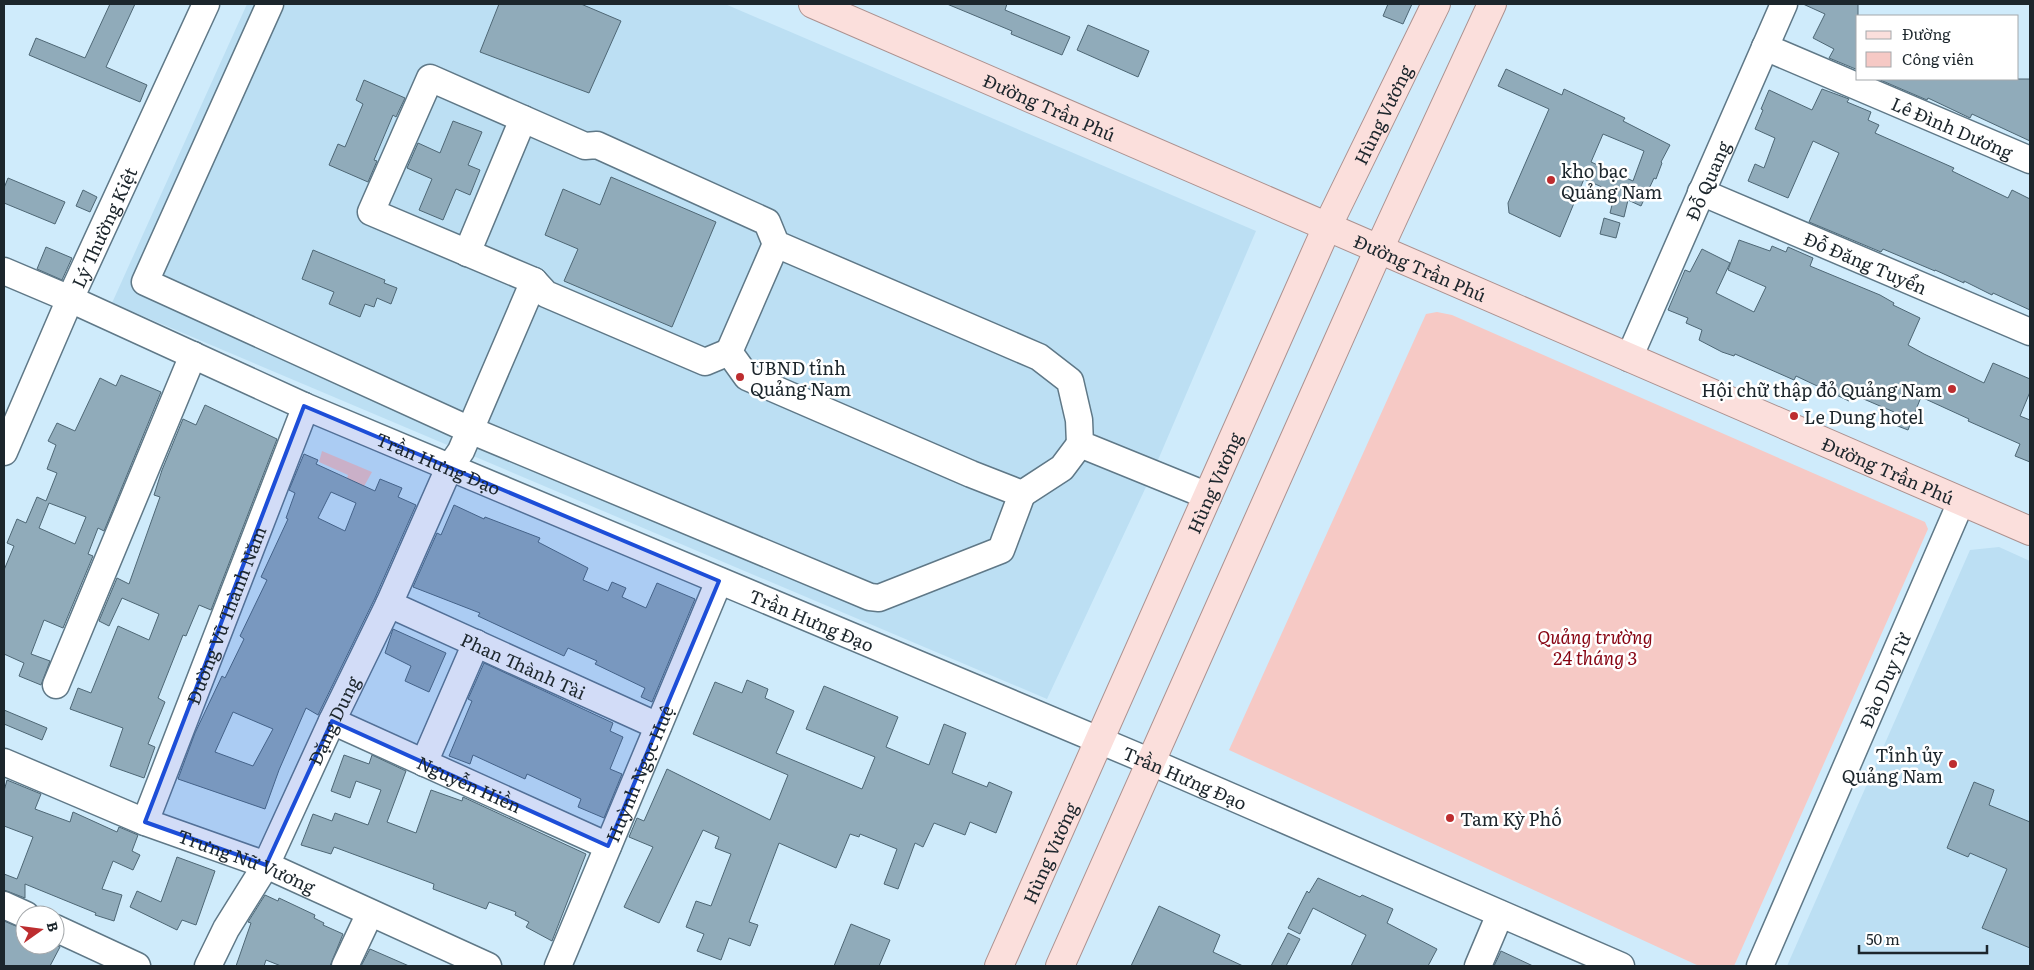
<svg xmlns="http://www.w3.org/2000/svg" width="2034" height="970" viewBox="0 0 2034 970" font-family="Literata,serif">
<style>
.built{fill:#bcdff3}
.green{fill:#f6c9c5}
.building{fill:#90abba;stroke:#4e6775;fill-rule:evenodd}
.lines{fill:none;stroke-linecap:round;stroke-linejoin:round}
.minor-casing{stroke:#5f7887;stroke-width:29}
.major-casing{stroke:#ac918f;stroke-width:30}
.minor{stroke:#fff;stroke-width:26}
.major{stroke:#fbdfdc;stroke-width:28}
.marked{fill:#1d4ed8;fill-opacity:0.2;stroke:#1d4ed8;stroke-width:4;stroke-linejoin:round}
.poi-dot{fill:#bd2d2f;stroke:#fff;stroke-width:2}
.labels{text-anchor:middle;dominant-baseline:central;stroke-width:5;stroke-linejoin:round;paint-order:stroke}
.street-label{font-size:18px;fill:#1c262c;stroke:#fff}
.poi-label{font-size:18px;fill:#1c262c;stroke:#fff;text-anchor:start}
.park-label{font-size:18px;font-style:italic;fill:#870311;stroke:#fff}
</style>
<rect width="100%" height="100%" fill="#cfebfb"/>
<path class="built" d="M247,4h478l531,227 -104,243 -105,225 -935,-396z
M1999,547l31,14v405h-243l183,-416z"/>
<path class="green" d="M1437,312l15,3 473,207 3,7 -194,437h-35l-470,-216 197,-436z
M322,451l50,21 -10,18 -16,-8 2,-7 -29,-13z"/>
<path class="building" d="M110,4h25l-29,63 41,18 -7,17 -111,-47 7,-17 49,20z
M499,4h82l40,17 -32,72 -109,-41z
M947,4h60l-2,6 65,27 -8,18 -51,-21 1,-3z
M1388,4h24l-9,20 -20,-8z
M1803,4h55v66l-29,-12 5,-9 -21,-11 12,-24z
M1088,25l61,26 -11,26 -61,-27z
M1506,69l56,26 2,-6 61,29 -2,3 47,24 -9,17 1,1 -6,16 -2,-1 -13,28 -13,-6 -4,17 -14,-4 5,-20 -31,-14 -24,58 -51,-24 -1,-10 41,-94 -51,-23zM1603,134l41,17 -11,30 -42,-19z
M1878,79h152v62l-58,-27 -2,4 -42,-20 -1,2z
M364,80l41,18 -9,19 -3,-2 -19,45 3,1 -9,21 -39,-17 9,-21 7,3 18,-43 -7,-4z
M1822,89l27,10 -2,3 24,10 -3,8 11,5 -4,8 79,35 -2,3 56,27 4,-8 18,9v111l-37,-17 -1,2 -28,-14v2l-29,-13v1l-52,-22 -2,3 -72,-30 30,-69 -26,-12 -25,57 -40,-17 7,-17 9,4 11,-30 -20,-9 8,-19 -2,-1 8,-19 43,20z
M453,121l29,11 -14,33 12,5 -10,25 -14,-6 -13,31 -24,-10 13,-31 -25,-11 11,-25 22,10z
M611,177l105,45 -44,105 -108,-46 14,-32 -33,-14 18,-46 37,16z
M8,178l57,24 -10,22 -51,-21v-15z
M83,190l14,7 -7,15 -14,-6z
M1604,218l16,5 -4,15 -16,-4z
M1739,240l31,11 2,-5 14,6 2,-5 25,11 -3,8 70,29 14,8 -1,2 27,13 -12,27 16,9 60,29 9,-20 37,16v13l-10,24 10,4v42l-15,-6 5,-12 -52,-23 1,-2 -48,-22 -13,33 -18,-7 4,-11 -42,-18 -3,7 -53,-25 -2,4 -59,-26 -1,2 -12,-4 -23,-12 3,-10 -16,-7 2,-5 -20,-8 17,-40 5,2 12,-23 28,14 -14,30 38,19 12,-25 -38,-17z
M46,247l26,11 -10,22 -25,-11z
M313,250l72,30 -1,3 13,5 -6,16 -14,-6 -3,9 -9,-3 -5,13 -31,-13 5,-12 -32,-13z
M121,375l40,17 -57,139 -6,-3 -10,26 5,2 -30,72 -19,-8 -13,34 19,7 -9,24 -22,-9 5,-13 -20,-9v-84l10,-24 -7,-3 10,-24 9,4 11,-26 9,4 11,-28 -10,-4 9,-24 -8,-4 9,-18 18,8 25,-53 16,8zM49,503l37,14 -11,27 -36,-16z
M205,405l72,34 -66,171 -12,-5 -13,31 -3,-1 -25,63 7,4 -17,42 7,3 -11,31 -34,-12 13,-38 -53,-19 8,-21 13,5 27,-67 31,14 10,-26 -37,-16 -13,28 -10,-5 18,-43 12,6 31,-87 -6,-2 8,-25 21,-51 13,6z
M304,454l14,6 -2,4 59,27 5,-12 22,9 -4,9 18,8 -41,93 -57,117 -12,-7 -27,62 -14,39 -87,-30 17,-46 27,-57 3,2 19,-39 -4,-3 27,-56 -6,-3 27,-58 -2,-1 9,-25 -6,-3zM331,492l25,11 -11,28 -27,-13zM233,712l40,17 -20,37 -38,-14z
M454,505l30,14 1,-2 55,21 -2,4 50,26 -5,12 25,11 4,-9 14,6 -4,9 24,11 11,-25 38,16 -43,103 -11,-5 4,-9 -50,-24 2,-3 -29,-13 -4,8 -86,-40 2,-3 -67,-26 24,-54 4,2z
M393,629l53,24 -17,39 -24,-11 6,-15 -26,-13z
M484,663l129,60 -3,8 13,6 -13,32 12,5 -18,44 -26,-11 3,-8 -54,-25 -2,5 -52,-24 -3,9 -21,-8 23,-55 -4,-2z
M747,680l21,9 -3,9 29,13 -18,42 86,36 13,-32 -69,-28 18,-43 74,31 -12,30 43,18 15,-41 22,9 -14,40 35,14 2,-5 23,10 -16,41 -26,-11 -5,13 -31,-12 -11,24 -8,-4 -17,46 -14,-5 13,-35 -37,-15 -1,3 -9,-3 -14,34 -57,-25 -30,79 9,3 -8,21 -21,-8 -8,22 -24,-9 7,-17 -18,-7 10,-26 15,5 20,-52 -16,-6 4,-11 -16,-7 -44,93 -35,-16 29,-60 -24,-10 8,-19 7,3 23,-52 103,51 18,-45 -95,-41 22,-52 27,11z
M4,710l43,18 -5,12 -38,-16z
M344,755l25,9 3,-9 34,16 -19,51 29,11 15,-43 31,11 1,-4 123,57 -34,87 -26,-14 3,-5 -14,-7 1,-3 -27,-10 -3,7 -53,-20 1,-5 -100,-37 -3,7 -30,-9 12,-31 19,7 3,-8 33,12 13,-35 -25,-9 -6,17 -19,-7z
M7,780l34,14 -6,15 35,13 3,-10 44,20 2,-5 19,8 -6,16 8,4 -7,15 -20,-9 -11,28 20,6 -8,26 -19,-6 1,-2 -71,-29v14l-21,-8v-16l13,5 16,-42 -29,-11v-35z
M1974,782l20,8 -5,15 41,17v126l-48,-20 25,-59 -37,-16 -2,4 -21,-9z
M177,857l38,14 -19,54 -14,-5 -5,10 -47,-23 7,-16 24,11z
M1318,878l42,19 2,-2 31,14 -6,14 50,26 -9,17h-77l15,-31 -53,-27 -13,26 -12,-6 19,-37 2,2z
M265,895l13,6 1,-3 36,17 -1,3 10,5 -1,2 20,9 -13,32h-49l-15,-6 -2,6h-28l15,-43 -3,-1z
M1159,906l61,29 -7,17 30,14h-112z
M4,921l21,9v15h31l4,2 -10,19h-46z
M851,924l39,16 -11,26h-45z
M1288,933l12,6 -14,27h-15z
M370,949l39,17h-48z
M1501,951l32,15h-39z"/>
<g class="lines">
<defs>
<g id="minor">
<path d="M270,4l-125,278 325,148 400,167 9,1 122,-48 21,-56"/>
<path id="s1" d="M1765,47l265,113"/>
<path id="s2" d="M1701,192l329,140"/>
<path d="M776,244l-47,108 18,25 224,97 51,20 40,-26 18,-24"/>
<path d="M467,253l56,-134"/>
<path id="s3" d="M4,271l66,28 234,107 847,356 470,204"/>
<path d="M729,352l-24,10 -159,-68 -12,-13 -163,-69 59,-134 155,68 12,-1 170,77 9,22 263,113 31,24 9,39 1,24 128,52"/>
<path id="s4" d="M1629,358l155,-354"/>
<path id="s5" d="M4,452l66,-153 136,-295"/>
<path id="s6" d="M389,604l269,122"/>
<path d="M56,685l137,-330"/>
<path id="s7" d="M332,721l276,125"/>
<path id="s8" d="M4,762l141,60 121,43 222,101"/>
<path d="M424,763l52,-120"/>
<path id="s9" d="M145,822l159,-411v-5"/>
<path d="M4,905l22,10"/>
<path d="M55,928l82,38"/>
<path id="s10" d="M208,966l18,-37 40,-64 66,-144 57,-117 60,-136 12,-17 73,-170"/>
<path d="M345,966l25,-53"/>
<path id="s11" d="M558,966l161,-385"/>
<path d="M1478,966l22,-52"/>
<path id="s12" d="M1760,966l201,-464"/>
</g>
<g id="major">
<path id="s13" d="M813,4l1217,527"/>
<path id="s14" d="M999,966l328,-739 109,-223"/>
<path d="M1060,966l319,-717 113,-245"/>
</g>
</defs>
<use href="#minor" class="minor-casing"/>
<use href="#major" class="major-casing"/>
<use href="#minor" class="minor"/>
<use href="#major" class="major"/>
</g>
<path class="marked" d="M304,406l415,175 -111,265 -276,-125 -66,144 -121,-43z"/>
<g class="poi-dot">
<circle cx="1551" cy="180" r="5"/>
<circle cx="740" cy="377" r="5"/>
<circle cx="1952" cy="389" r="5"/>
<circle cx="1794" cy="416" r="5"/>
<circle cx="1953" cy="764" r="5"/>
<circle cx="1450" cy="818" r="5"/>
</g>
<g class="labels">
<g class="street-label">
<text stroke="none"><textPath href="#s13" startOffset="258">Đường Trần Phú</textPath></text>
<text stroke="none"><textPath href="#s14" startOffset="934">Hùng Vương</textPath></text>
<text stroke="none"><textPath href="#s1" startOffset="204">Lê Đình Dương</textPath></text>
<text stroke="none"><textPath href="#s4" startOffset="194">Đỗ Quang</textPath></text>
<text stroke="none"><textPath href="#s5" startOffset="246">Lý Thường Kiệt</textPath></text>
<text stroke="none"><textPath href="#s2" startOffset="179">Đỗ Đăng Tuyển</textPath></text>
<text stroke="none"><textPath href="#s13" startOffset="662">Đường Trần Phú</textPath></text>
<text stroke="none"><textPath href="#s3" startOffset="475">Trần Hưng Đạo</textPath></text>
<text stroke="none"><textPath href="#s13" startOffset="1172">Đường Trần Phú</textPath></text>
<text stroke="none"><textPath href="#s14" startOffset="529">Hùng Vương</textPath></text>
<text stroke="none"><textPath href="#s9" startOffset="222">Đường Vũ Thành Năm</textPath></text>
<text stroke="none"><textPath href="#s3" startOffset="880">Trần Hưng Đạo</textPath></text>
<text stroke="none"><textPath href="#s6" startOffset="148">Phan Thành Tài</textPath></text>
<text stroke="none"><textPath href="#s12" startOffset="312">Đào Duy Từ</textPath></text>
<text stroke="none"><textPath href="#s10" startOffset="276">Đặng Dung</textPath></text>
<text stroke="none"><textPath href="#s11" startOffset="209">Huỳnh Ngọc Huệ</textPath></text>
<text stroke="none"><textPath href="#s3" startOffset="1285">Trần Hưng Đạo</textPath></text>
<text stroke="none"><textPath href="#s7" startOffset="151">Nguyễn Hiền</textPath></text>
<text stroke="none"><textPath href="#s14" startOffset="124">Hùng Vương</textPath></text>
<text stroke="none"><textPath href="#s8" startOffset="262">Trưng Nữ Vương</textPath></text>
</g>
<g class="poi-label">
<text x="1561" y="170">kho bạc<tspan x="1561" dy="21">Quảng Nam</tspan></text>
<text x="750" y="367">UBND tỉnh<tspan x="750" dy="21">Quảng Nam</tspan></text>
<text x="1942" y="389" text-anchor="end">Hội chữ thập đỏ Quảng Nam</text>
<text x="1804" y="416">Le Dung hotel</text>
<text x="1943" y="754" text-anchor="end">Tỉnh ủy<tspan x="1943" dy="21">Quảng Nam</tspan></text>
<text x="1460" y="818">Tam Kỳ Phố</text>
</g>
<g class="park-label">
<text x="1595" y="636">Quảng trường<tspan x="1595" dy="21">24 tháng 3</tspan></text>
</g>
</g>
<rect width="2034" height="970" fill="none" stroke="#1c262c" stroke-width="10"/>
<rect x="1856" y="15" width="162" height="65" fill="#ffffff" stroke="#a4a8ab"/>
<rect x="1866" y="31" width="25" height="8" fill="#fbdfdc" stroke="#a4a8ab"/>
<text x="1902" y="40" font-size="15" fill="#1c262c">Đường</text>
<rect x="1866" y="52" width="25" height="15" fill="#f6c9c5" stroke="#a4a8ab"/>
<text x="1902" y="65" font-size="15" fill="#1c262c">Công viên</text>
<g transform="translate(40 930) rotate(76)"><circle r="24" fill="#ffffff" stroke="#a4a8ab"/>
<path d="M0-4L9 19L0 12L-9 19Z" fill="#bd2d2f"/>
<text y="-8" font-size="14" font-weight="bold" text-anchor="middle" fill="#1c262c">B</text>
</g>
<path d="M1859 945v8h128v-8" fill="none" stroke="#1c262c" stroke-width="2.5"/>
<text x="1866" y="945" font-size="15" fill="#1c262c" stroke="#ffffff" stroke-width="4" paint-order="stroke">50 m</text>
</svg>
